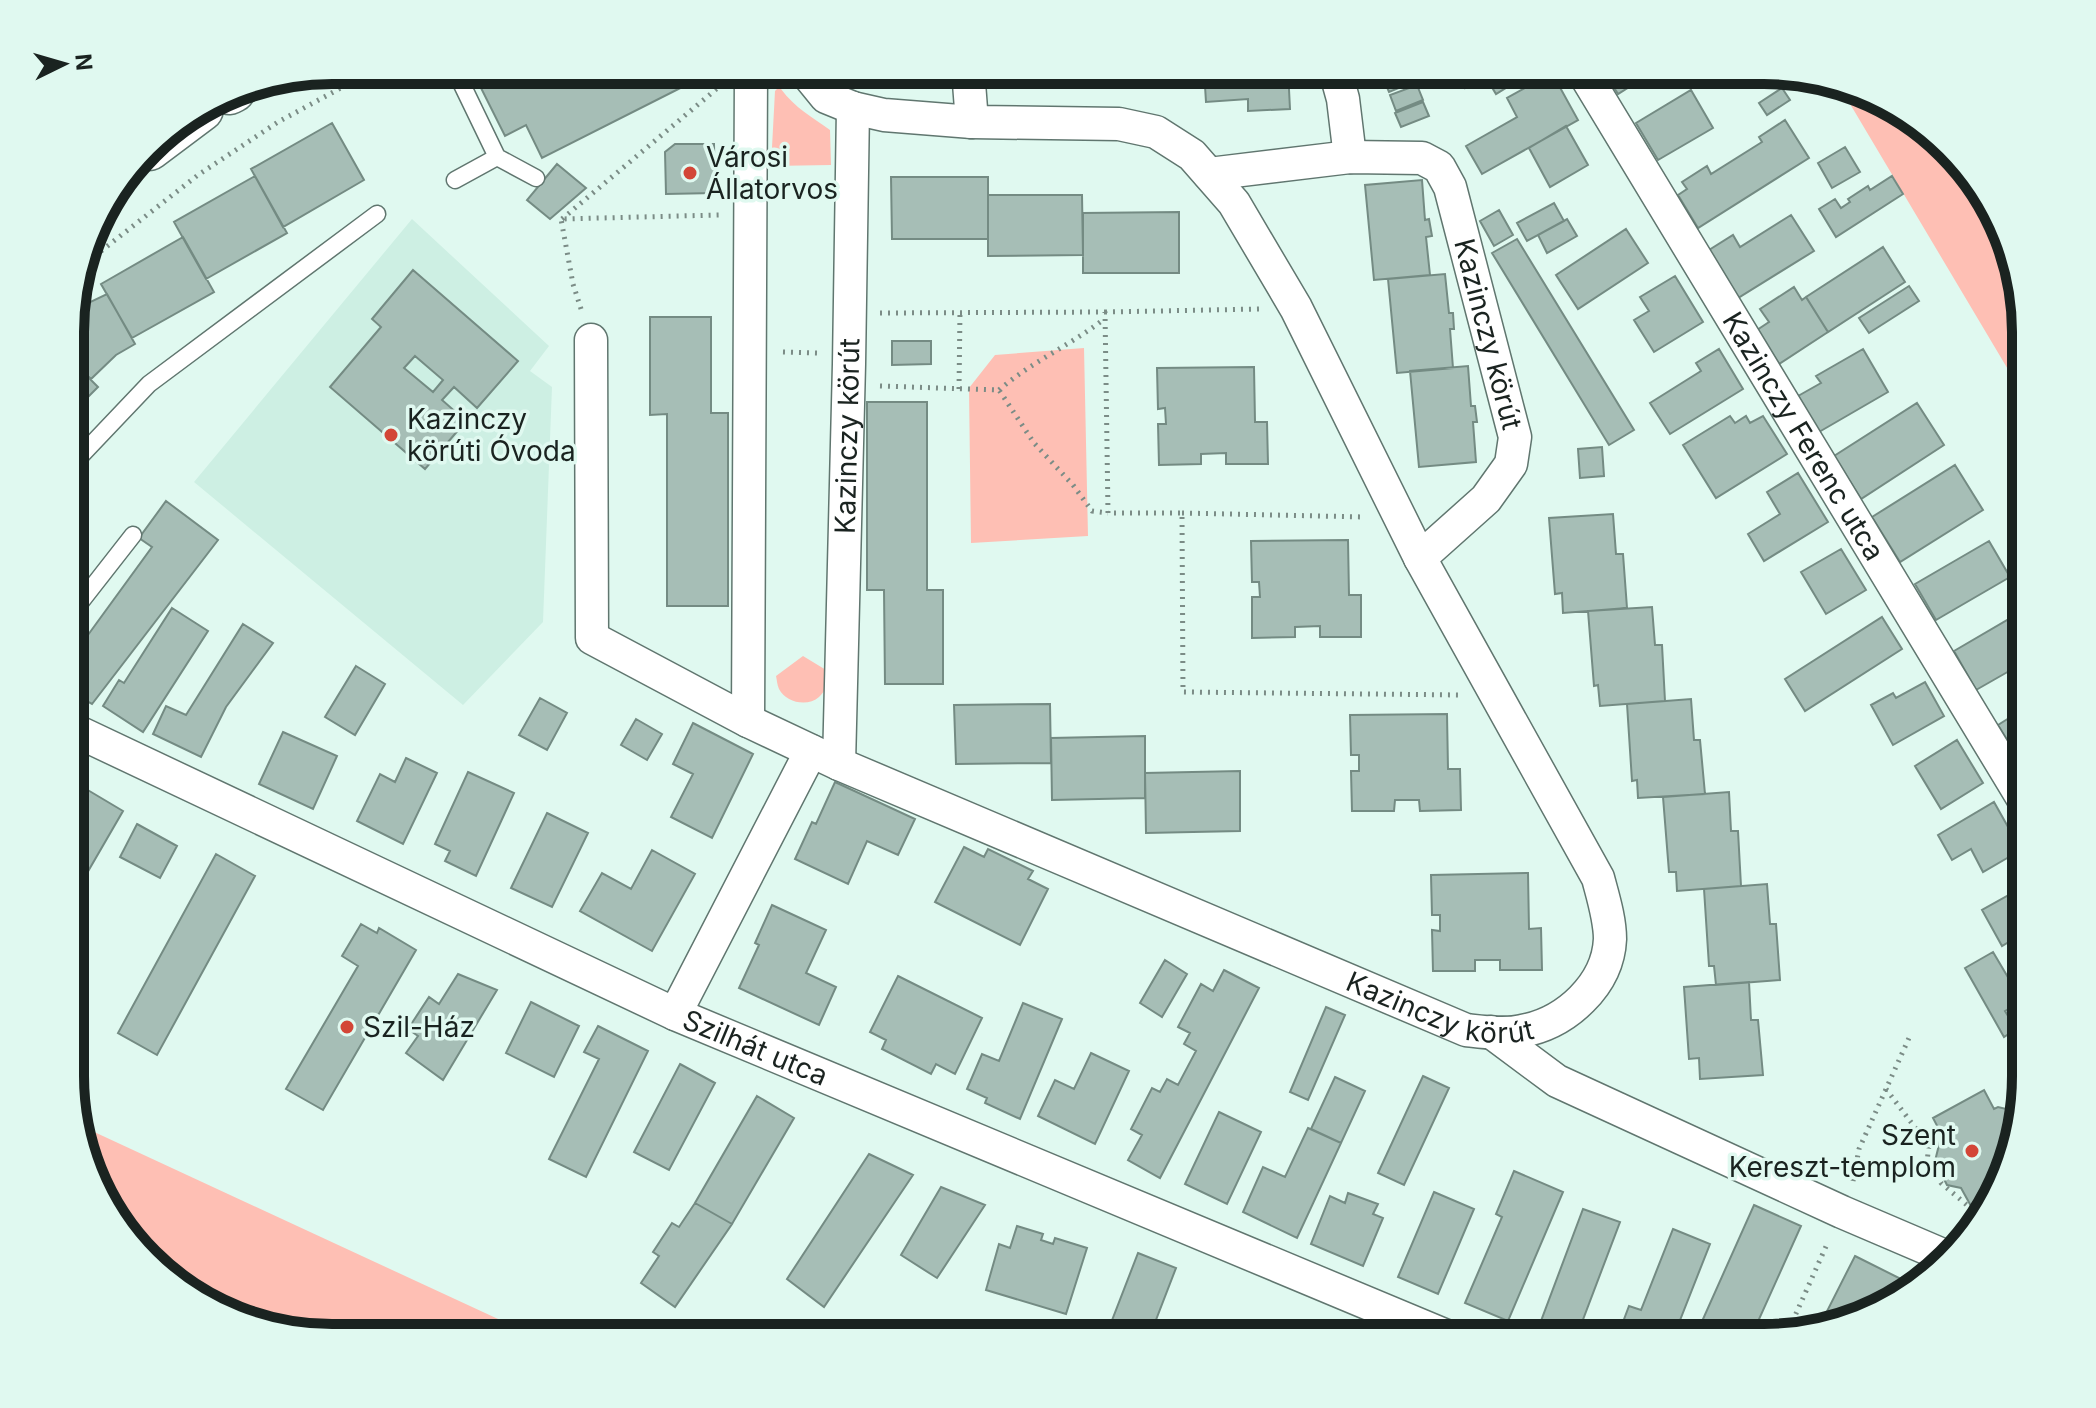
<svg xmlns="http://www.w3.org/2000/svg" width="2096" height="1408" viewBox="0 0 2096 1408" font-family="Inter,sans-serif">
<style>
.built{fill:#cdefe3}
.green{fill:#febfb4}
.building{fill:#a6beb6;stroke:#748b83;stroke-width:2;fill-rule:evenodd}
.lines{fill:none;stroke-linecap:round;stroke-linejoin:round}
.service-casing{stroke:#60766f;stroke-width:19}
.minor-casing{stroke:#60766f;stroke-width:35}
.secondary-casing{stroke:#60766f;stroke-width:47}
.path{stroke:#7b8c86;stroke-width:5;stroke-dasharray:2 6;stroke-linecap:butt}
.service{stroke:#fff;stroke-width:16}
.minor{stroke:#fff;stroke-width:32}
.secondary{stroke:#fff;stroke-width:44}
.poi-dot{fill:#d34637;stroke:#e0f9f0;stroke-width:3}
.labels{text-anchor:middle;dominant-baseline:central;stroke-width:7;stroke-linejoin:round;paint-order:stroke}
.poi-label{font-size:28px;fill:#1a2320;stroke:#e0f9f0;text-anchor:start}
.street-label{font-size:28px;fill:#1a2320;stroke:#e0f9f0}
.rim{fill:none;stroke:#1a2320;stroke-width:10}
</style>
<rect width="100%" height="100%" fill="#e0f9f0"/>
<path class="built" d="M412,219l137,127 -19,25 22,16 -9,235 -80,83 -269,-223z"/>
<path class="green" d="M1837,82l11,2 62,30 81,87 34,114v83z
M777,89h4c14,19 31,28 49,41l1,35 -60,1 4,-75z
M1084,348l4,188 -117,7 -2,-155 26,-33z
M803,656l28,17c-3,9 -5,18 -12,24 -11,10 -33,6 -40,-8 -2,-4 -2,-9 -3,-13z
M77,1124l462,214h-207l-84,-14 -62,-30 -81,-87z"/>
<path class="building" d="M498,70h218l-174,88 -16,-33 -21,11 -24,-48 21,-10z
M1204,70h84l2,39 -42,2v-12l-42,3z
M1402,70h9l5,11 -27,11 -6,-14z
M1455,70h40l-30,18z
M1502,70h33l-39,24 -9,-15z
M1603,70h53l-38,24z
M1552,73l26,47 -96,54 -16,-28 51,-29 -10,-19z
M1417,85l6,15 -27,11 -6,-16z
M1782,88l8,12 -23,15 -8,-12z
M1691,90l22,38 -55,32 -22,-37z
M1423,102l6,14 -28,11 -6,-14z
M1785,120l24,38 -111,70 -20,-33 9,-6 -5,-7 25,-16 4,8 51,-32 -3,-5z
M332,123l32,57 -81,47 -32,-58z
M1566,126l22,39 -38,22 -21,-39z
M675,144h39l1,49 -49,1 -1,-42z
M1845,147l15,25 -28,16 -14,-25z
M557,164l29,24 -36,31 -23,-19z
M255,176l32,57 -81,46 -32,-57z
M1892,176l11,18 -67,43 -17,-28 16,-10 6,9 9,-6 -2,-3 20,-13 2,4z
M891,177h97v62h-96z
M1422,180l3,40 4,-1 3,17 -6,1 4,38 -56,5 -9,-95z
M988,195h94l1,60 -95,1z
M1554,203l10,18 -37,20 -10,-18z
M1499,210l14,25 -19,11 -14,-25z
M1179,212v61h-96v-60z
M1791,215l23,36 -76,47 -29,-48 24,-15 7,12z
M1567,219l10,17 -30,17 -9,-18z
M1626,229l22,34 -70,46 -22,-34z
M183,237l31,55 -82,46 -31,-54z
M1517,239l117,191 -25,15 -117,-192z
M1883,247l22,35 -77,50 -22,-35z
M413,270l105,91 -41,47 -23,-21 -12,13 24,21 -41,48 -95,-82 51,-60 -9,-8zM415,356l28,24 -10,12 -29,-24z
M1445,274l4,39h4l1,16h-4l3,39 -56,5 -9,-94z
M1675,276l28,46 -49,30 -20,-32 15,-9 -9,-14z
M1909,286l10,15 -50,32 -10,-15z
M1794,287l8,13 4,-3 22,35 -49,32 -22,-34 12,-8 -9,-13z
M107,294l28,50 -19,11 -25,24 -19,-18v-46l14,-11z
M650,317h61v96h17v193h-61v-192l-17,1z
M892,341h39v23l-39,1z
M1719,349l24,40 -73,45 -20,-31 51,-32 -5,-8z
M1863,349l25,43 -69,40 -21,-36 23,-13 -5,-7z
M72,361l26,26 -26,26z
M1468,366l3,40h4l2,16h-4l3,40 -57,5 -9,-96z
M1254,367l1,55h12l1,42h-42v-11l-25,1v10l-42,1 -1,-41h8l-1,-16 -7,1 -1,-41z
M867,402h60v188h16v94h-58l-1,-94h-17z
M1917,403l27,42 -83,54 -27,-43z
M1730,416l5,7 11,-7 4,7 13,-7 24,38 -71,44 -33,-53z
M1602,447l2,29 -24,2 -2,-29z
M1955,465l28,45 -83,52 -28,-45z
M1798,473l30,49 -64,39 -16,-27 32,-20 -13,-22z
M166,501l52,39 -126,164 -20,-11v-61l13,7 67,-92 -13,-9z
M1613,514l3,40h7l4,54 -64,5 -1,-20 -7,1 -6,-76z
M1348,540l1,55h12v42h-41v-11l-25,1v10l-43,1v-41h8l-1,-15h-7l-1,-41z
M1989,541l21,36 -74,43 -21,-36z
M1841,549l25,41 -40,24 -25,-42z
M1652,607l3,38h7l3,56 -65,5 -2,-21 -4,1 -6,-75z
M172,608l36,23 -65,101 -40,-26 16,-26 5,3z
M1882,617l20,32 -97,62 -20,-32z
M2009,619l16,29v14l-49,28 -22,-39z
M243,624l30,19 -47,64 -25,50 -48,-23 13,-28 20,9z
M356,666l29,18 -30,51 -30,-18z
M1925,682l19,34 -51,29 -22,-40 22,-12 3,5z
M540,698l27,15 -20,37 -28,-15z
M1691,699l3,41h6l5,54 -67,4 -1,-18 -5,1 -5,-77z
M1050,704l1,59 -95,1 -2,-59z
M2025,708v47l-6,4 -21,-34z
M1447,714l1,55h12l1,41 -41,1 -1,-11h-24l-1,11h-42l-1,-40h8v-16h-8l-1,-40z
M636,719l26,15 -15,26 -26,-15z
M693,723l60,31 -41,84 -41,-21 22,-43 -20,-10z
M283,732l54,24 -24,53 -54,-25z
M1145,736v62l-93,2 -1,-62z
M1957,740l26,43 -42,26 -26,-43z
M406,758l31,15 -34,71 -46,-23 23,-47 15,8z
M1240,771v60l-94,2 -1,-60z
M468,772l46,21 -38,83 -31,-15 5,-10 -15,-7z
M835,782l80,37 -17,36 -31,-14 -19,43 -53,-25 17,-37 4,2z
M81,786l42,25 -51,88v-98z
M1729,792l2,39h7l3,55 -64,5 -1,-19h-7l-6,-75z
M1994,802l27,48 -38,22 -12,-23 -19,11 -14,-25z
M547,813l41,20 -36,74 -41,-19z
M137,824l40,22 -17,32 -40,-21z
M964,847l20,10 4,-8 45,22 -5,8 20,10 -28,56 -85,-43z
M652,850l43,24 -43,77 -72,-40 22,-38 29,16z
M216,854l39,22 -98,179 -39,-22z
M1528,873l1,56 12,-1 1,42h-42v-10h-25v11h-42l-1,-41 8,1v-16h-8l-1,-40z
M1767,884l3,40h6l4,56 -64,5 -2,-19h-5l-5,-77z
M2025,886v46l-23,14 -20,-36z
M772,905l54,25 -20,43 30,14 -17,38 -80,-37 20,-43 -4,-2z
M361,924l16,9 2,-5 37,22 -93,160 -37,-21 72,-123 -16,-10z
M1993,952l29,49 -17,10 11,18 -12,8 -39,-69z
M1165,960l22,14 -25,43 -22,-14z
M1224,970l35,18 -99,190 -32,-18 14,-25 -11,-6 21,-41 8,4 7,-13 11,6 18,-34 -12,-7 6,-11 -12,-6 23,-43 12,7z
M458,974l39,16 -54,90 -37,-27 12,-17 -10,-7 21,-32 10,7z
M898,976l84,42 -27,56 -19,-10 -5,10 -49,-25 4,-9 -16,-8z
M1749,982l2,38h7l5,55 -63,4 -1,-21 -10,1 -5,-72z
M2025,989v34l-9,6 -11,-18 17,-10 -5,-7z
M531,1002l48,24 -25,51 -48,-24z
M1023,1003l39,16 -42,100 -35,-16 2,-5 -20,-9 15,-35 17,7z
M1326,1007l19,8 -37,85 -18,-8z
M598,1026l50,25 -62,126 -37,-18 50,-100 -15,-7z
M1091,1053l38,18 -34,73 -57,-28 17,-36 19,9z
M680,1064l35,19 -46,87 -35,-18z
M1423,1076l26,12 -45,97 -26,-12z
M1335,1077l30,14 -24,52 -30,-14z
M1984,1090l10,19 4,-2 21,5 -30,88 -5,-2 -13,8 -10,-18 -14,-3 -12,-24 5,-20 4,-2 -11,-21z
M757,1096l37,22 -62,106 -37,-21z
M1219,1112l42,20 -34,72 -42,-20z
M1308,1128l33,15 -44,95 -54,-26 20,-45 22,10z
M869,1154l44,21 -89,132 -37,-28z
M1514,1171l49,21 -55,129 -43,-18 37,-86 -6,-3z
M941,1187l44,18 -48,73 -36,-23z
M1434,1192l40,17 -36,85 -40,-17z
M1348,1193l30,11 -5,10 10,4 -20,48 -52,-22 19,-48 15,7z
M695,1203l37,21 -57,83 -34,-24 18,-27 -6,-4 19,-29 7,4z
M1754,1205l47,21 -50,111h-56z
M1583,1209l37,13 -44,116h-38l-3,-1z
M1017,1226l26,8 -2,6 12,4 2,-6 32,10 -21,66 -80,-24 13,-46 11,4z
M1673,1229l37,15 -37,94h-56l12,-32 12,4z
M1138,1253l38,15 -27,70 -38,-15z
M1855,1256l46,23 -11,25 -70,21z
M1292,1325l36,13h-47z"/>
<g class="lines">
<defs>
<path id="service" d="M455,70l42,87 39,21
M455,180l42,-23
M72,465l77,-81 228,-170
M72,613l61,-78"/>
<g id="minor">
<path d="M968,70l4,52"/>
<path d="M1335,70l8,29 7,58"/>
<path id="s1" d="M1582,70l443,732"/>
<path id="s2" d="M1209,174l141,-17 72,1 17,9 11,20 65,250 -4,27 -25,35 -66,59"/>
<path id="s3" d="M591,340l1,298 156,83 91,43 627,266c18,2 39,5 56,1 44,-8 86,-46 88,-92 0,-20 -7,-42 -12,-61l-178,-320 -124,-250 -62,-105 -42,-48 -36,-23 -37,-8 -147,-2 -88,-7 -31,-7 -27,-11 -22,-27"/>
<path d="M748,721l3,-651"/>
<path id="s4" d="M72,729l603,285 776,324"/>
<path id="s5" d="M839,764l10,-400 4,-256"/>
<path d="M675,1014l136,-263"/>
<path d="M1491,1032l66,49 285,131 103,44"/>
</g>
<path id="secondary" d="M229,92l4,-2
M149,148l52,-39"/>
</defs>
<use href="#service" class="service-casing"/>
<use href="#minor" class="minor-casing"/>
<use href="#secondary" class="secondary-casing"/>
<path class="path" d="M562,219l158,-133
M82,266l116,-91 80,-53 96,-52
M581,309l-8,-25 -12,-65 158,-4
M1105,312l155,-3
M880,313l225,-1 3,201h74l1,179 278,3
M783,352l34,1
M880,386l119,4 35,53 39,42 19,26 16,2
M959,389l1,-78
M999,390c32,-28 72,-45 105,-71
M1182,513l183,4
M1886,1089l43,57 -2,15 14,22 27,23 19,-1
M1853,1181l6,-32 50,-111
M1786,1336l42,-94"/>
<use href="#service" class="service"/>
<use href="#minor" class="minor"/>
<use href="#secondary" class="secondary"/>
</g>
<g class="poi-dot">
<circle cx="690" cy="173" r="8"/>
<circle cx="391" cy="435" r="8"/>
<circle cx="347" cy="1027" r="8"/>
<circle cx="1972" cy="1151" r="8"/>
</g>
<g class="labels">
<g class="poi-label">
<text x="706" y="157">Városi<tspan x="706" dy="32">Állatorvos</tspan></text>
<text x="407" y="419">Kazinczy<tspan x="407" dy="32">körúti Óvoda</tspan></text>
<text x="363" y="1027">Szil-Ház</text>
<text x="1956" y="1135" text-anchor="end">Szent<tspan x="1956" dy="32">Kereszt-templom</tspan></text>
</g>
<g class="street-label">
<text stroke="none"><textPath href="#s2" startOffset="408">Kazinczy körút</textPath></text>
<text stroke="none"><textPath href="#s5" startOffset="328">Kazinczy körút</textPath></text>
<text stroke="none"><textPath href="#s1" startOffset="428">Kazinczy Ferenc utca</textPath></text>
<text stroke="none"><textPath href="#s3" startOffset="1226">Kazinczy körút</textPath></text>
<text stroke="none"><textPath href="#s4" startOffset="754">Szilhát utca</textPath></text>
</g>
</g>
<path d="M0 0H2096V1408H0ZM332 84H1764A248 248 0 0 1 2012 332V1076A248 248 0 0 1 1764 1324H332A248 248 0 0 1 84 1076V332A248 248 0 0 1 332 84Z" fill="#e0f9f0" fill-rule="evenodd"/>
<path class="rim" d="M332 84H1764A248 248 0 0 1 2012 332V1076A248 248 0 0 1 1764 1324H332A248 248 0 0 1 84 1076V332A248 248 0 0 1 332 84Z"/>
<g transform="translate(64 64) rotate(85)" stroke="#e0f9f0" stroke-width="6" paint-order="stroke">
<path d="M0-6L14 30L0 20L-14 30Z" fill="#1a2320"/>
<text y="-12" font-size="22" font-weight="bold" text-anchor="middle" fill="#1a2320">N</text>
</g>
</svg>
